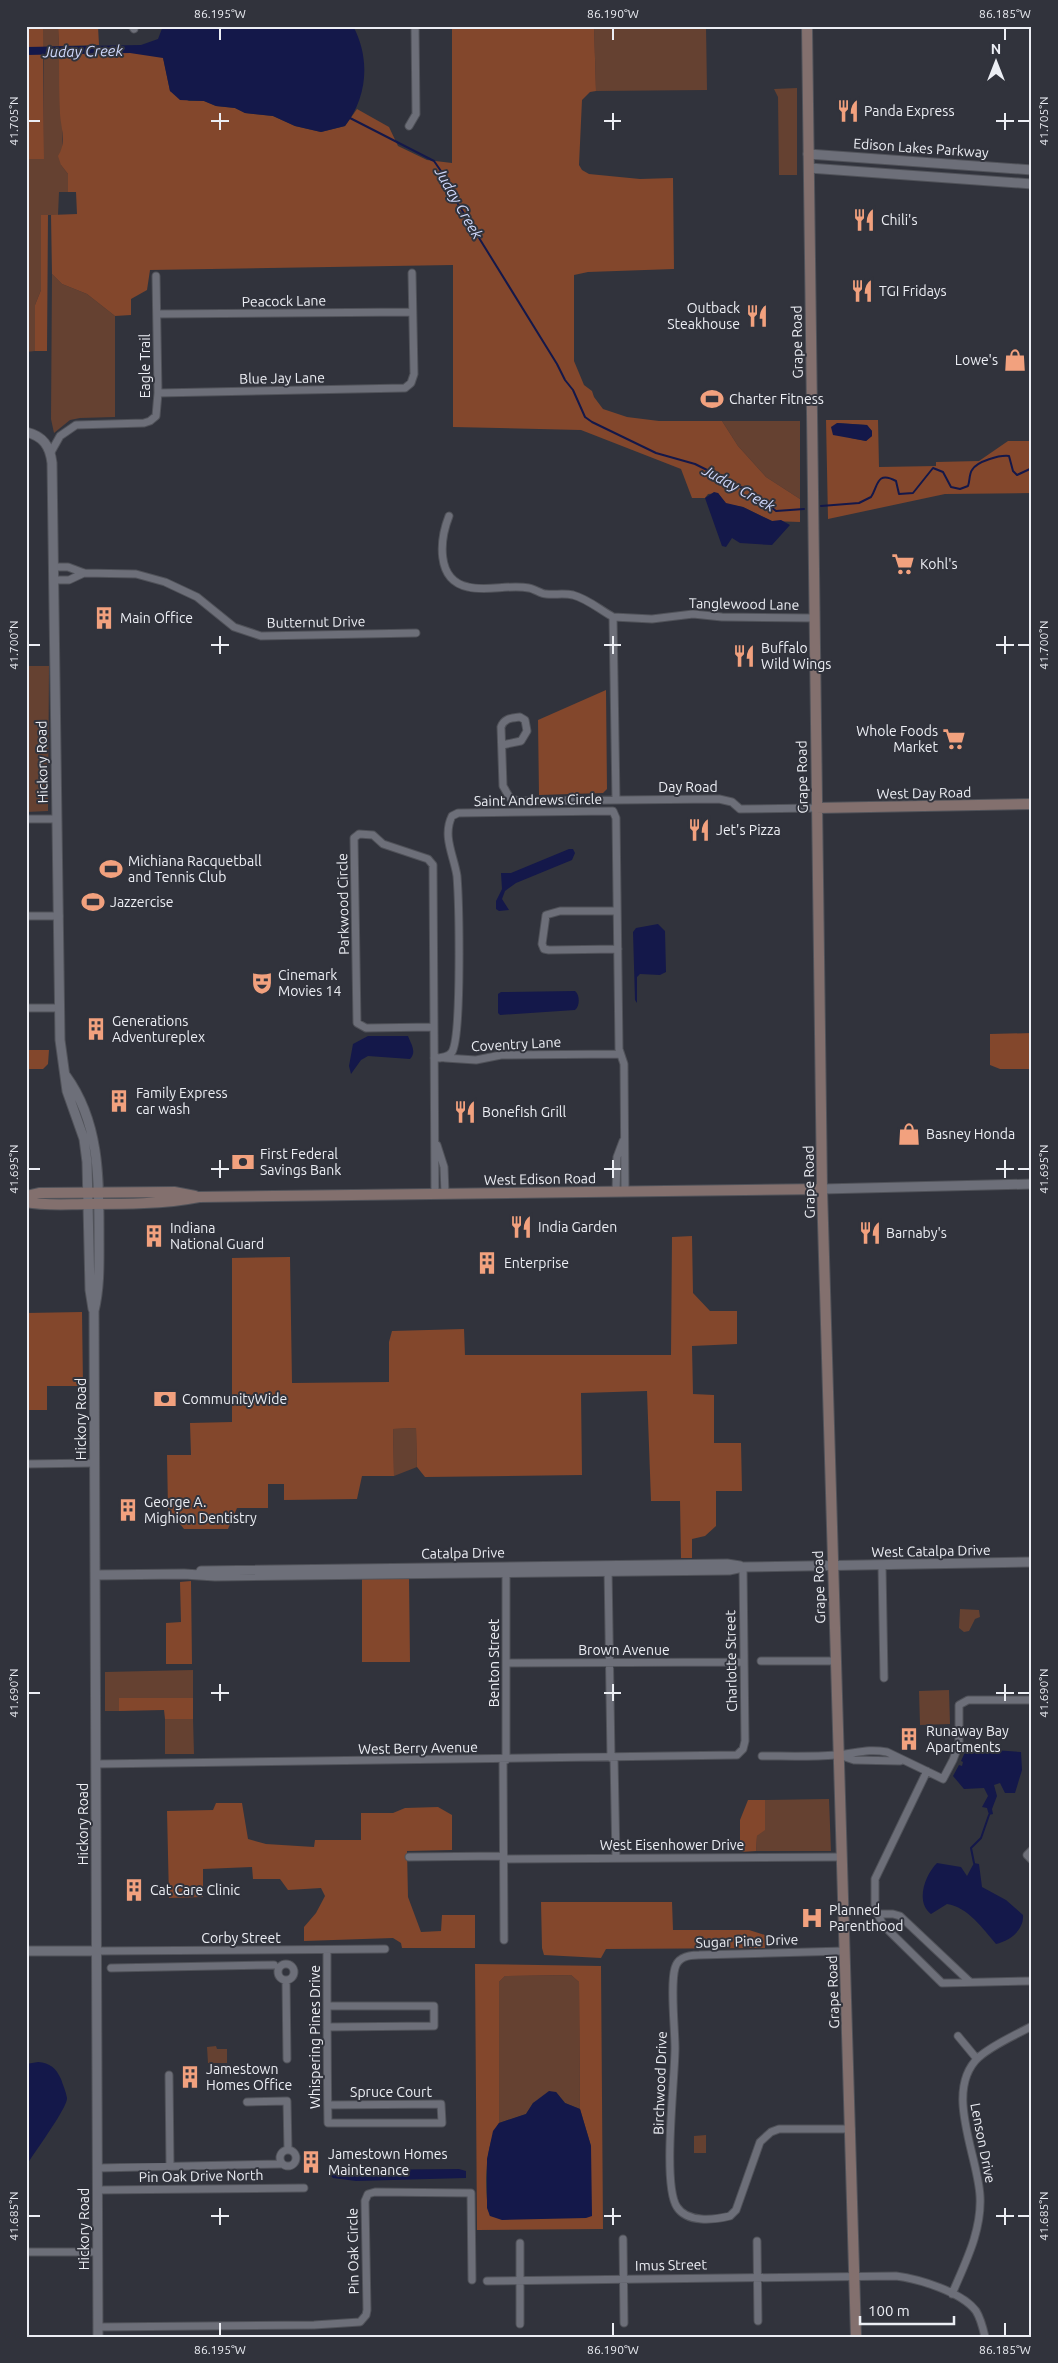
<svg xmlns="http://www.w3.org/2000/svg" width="1058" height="2363" viewBox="0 0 1058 2363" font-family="Ubuntu,sans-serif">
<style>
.green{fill:#654131}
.forest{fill:#83472c;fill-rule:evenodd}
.water{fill:#14184a}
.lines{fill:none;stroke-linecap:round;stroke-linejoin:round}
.stream{stroke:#14184a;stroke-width:2}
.minor-casing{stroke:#505259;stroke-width:9}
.tertiary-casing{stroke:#505259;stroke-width:11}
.secondary-casing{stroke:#505259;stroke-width:12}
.minor{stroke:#6d6f79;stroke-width:7}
.tertiary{stroke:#6d6f79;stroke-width:9}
.secondary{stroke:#83706e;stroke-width:10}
.ticks{fill:none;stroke:#eceef4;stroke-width:2}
.labels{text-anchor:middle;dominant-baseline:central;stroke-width:4;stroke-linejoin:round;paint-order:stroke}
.poi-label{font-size:14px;fill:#eceef4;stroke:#31333c;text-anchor:start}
.street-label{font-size:14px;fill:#eceef4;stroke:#31333c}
.water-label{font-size:15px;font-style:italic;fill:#cfd8fb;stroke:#31333c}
.neatline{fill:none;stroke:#eceef4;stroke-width:2}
.ticks-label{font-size:12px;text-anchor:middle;fill:#eceef4}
</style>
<rect width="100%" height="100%" fill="#31333c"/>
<path class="green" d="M43,26h15l1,20 -16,1z
M594,26h112l1,64 -111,1z
M59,54c0,38 6,75 2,111l7,9v18h-9l-1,23h-16l-1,75 -6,15v46l-9,1v-193h18v-104z
M797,88v87h-18l-1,-78 -4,-8z
M52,274l10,10 25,10 28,22v101l-35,1 -10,2 -16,13 -3,-14z
M722,421h78v78l-34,-22 -28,-31z
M26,666h23l-1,145 -22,1z
M416,1428l1,39 -23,9 -1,-47z
M960,1609l19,1 1,7 -5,2 -6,12 -5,1 -5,-4z
M193,1670v28h-74v13h-14v-39z
M949,1690l1,34 -30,1 -1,-34z
M165,1719h28l1,35h-29z
M829,1799l2,52h-75l1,-15 8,-7v-29z
M571,1975l8,7 1,127 -15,-6 -9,-11 -23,11 -7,11 -27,9v-141l6,-6z
M216,2046l1,3h10v14h-19l-1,-16z
M706,2135v18h-12v-17z"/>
<path class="forest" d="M26,26h17l1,133h-18z
M58,26h40l1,19 -40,1z
M452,26h142l2,65 -6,1 -8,8 -3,65 3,5 7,4 51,5 33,-1 1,91 -86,3 -14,3v86l10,24 8,6 2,6 9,12 24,8 32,4h63l16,25 28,31 34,22v23l-28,-1 -29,-14 -17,-3 -8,-11 -10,1 -3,4h-13l-11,-29 -100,-39 -128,-3v-162l-303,5 -3,20 -16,9v16l-16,1 -28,-22 -25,-10 -10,-10 -1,-59 26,-1 -1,-22h-8v-18l-7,-9 -3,-9c9,-14 3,-27 2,-42 -1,-20 -1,-40 -1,-60 33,0 72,-7 104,3l7,34 19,10h15l12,5 19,2 10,5 28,3 22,10 26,6 24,-6 12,-17 32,18 9,19 29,14 25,3z
M41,215h7l-1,136h-12v-46l6,-15z
M826,420h52l1,47 57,-1v-4l43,-1 29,-20h24v52l-87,1 -117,25zM837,423l30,2 5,6v5l-6,5 -15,-3z
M606,690l1,99 -4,4 -64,2 -1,-75z
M1032,1033v36h-32l-10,-4v-31z
M26,1050h23l-1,14 -5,5h-17z
M692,1236l1,57 17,18h27v33l-45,2 1,48 21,1v48h27l1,48h-26v35l-11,10 -13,3v19h-11l-1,-57h-29l-4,-110 -66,2 1,82 -157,2 -8,-10 -1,-39 -23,1 1,47h-32l-5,23 -73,1v-16h-16v24h-31l-9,21h-44l-16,-20 -1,-54h24l-1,-32 42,-1v-164l58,-1 2,126 97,-1v-40l3,-11 72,-2 1,26h206l1,-118z
M82,1312l1,74h-36v24h-21v-97z
M409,1578l1,84h-48v-83z
M191,1581l1,83h-26v-41l15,-1 -1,-40z
M119,1698h74v21h-28l-1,-9 -45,1z
M748,1800h17v30l-8,6 -1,15 -16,1v-32z
M216,1803h26l6,36 18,5 48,3 1,-7h46v-27h32l12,-5 33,-1 14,8v35l-45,1 1,46 13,35 20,-1 1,-16h33v33h-73l-1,-5 -8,-5 -89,3v-14l12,-14 9,-17 -4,-8 -33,2 -8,-11h-27l-1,-12 -49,2v28l-34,1 -2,-87 46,-1z
M541,1902h131l1,28h76l16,5v13l-159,1 -5,9 -57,-3 -2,-7z
M475,1964l126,2 2,263 -126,1zM571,1975l8,7 1,127 11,37 -101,70c-7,-23 -5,-73 9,-93v-141l6,-6z"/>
<path class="water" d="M163,26h190c18,33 14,72 -8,100l-24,6 -26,-6 -22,-10 -28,-3 -10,-5 -19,-2 -12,-5 -24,-1 -10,-9 -7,-33 -33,-5 -104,2v-8l115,-2 17,-6z
M837,423l30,2 5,6v5l-6,5 -33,-6 -2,-8z
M714,492l4,1 8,10 17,4 29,14 9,-1 9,5 -18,20 -32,-2 -8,-5 -6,9 -4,-1 -17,-48z
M569,849h4l2,4 -3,7 -56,23 -11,8 -3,8 7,11 -10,1 -3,-2v-8l6,-12 -1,-16h10z
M658,924l7,7 1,41 -6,3 -20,-1 -3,3v26l-2,-3 -2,-68 3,-4z
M575,991c5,4 5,15 0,19l-75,5 -2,-2v-19l3,-2z
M368,1036h40c3,8 9,16 2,23l-42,-3 -7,4 -10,14 -2,-8 4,-22z
M967,1748l54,4 1,18 -7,23h-10l-5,-10 -6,2 3,11 -5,13 1,5 -4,1 -2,-7 -5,-1 6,-11 -4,-8 -20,1 -11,-13 6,-11 3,1 1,-4 -2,-1z
M937,1863l24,4 6,9 7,-13 5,1 3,23 24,13 17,15c1,15 -13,26 -27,29 -13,-15 -28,-37 -49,-40l-16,10c-16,-12 -6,-39 6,-51z
M38,2062c12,1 18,6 23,17 2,6 5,13 6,19 1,9 -34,56 -41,68v-102z
M549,2091l7,1 9,11 15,6 11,37 1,70 -6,2 -84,2 -12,-4 -3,-8v-49l6,-28 6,-8 27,-9 7,-11z
M459,2169l7,2v7l-110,3 -23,-3 -2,-2 3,-6z"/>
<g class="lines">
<path class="stream" d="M350,118l84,43 9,13 7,17 107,173 8,16 8,10 12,27 7,5 64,31 39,11 22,11 8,8 23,6 28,22 28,-2
M821,506l38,-3 12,-6c7,-10 5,-27 25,-16l3,13 14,-1 20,-25 10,4 8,15 9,2 8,-3c2,-5 1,-12 4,-16 5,-9 28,-15 37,-14l4,15 4,4 15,-7
M974,1863l-3,-15 10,-10 8,-23"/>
<defs>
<path id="minor" d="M132,26l2,3
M409,126l7,-12 -1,-88
M157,314l255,-2
M158,393l247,-5 6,-5 3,-9 -2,-101
M51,452l9,-16 16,-11 68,-2 6,-2 6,-5 2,-23 -2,-117
M449,516c-9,23 -14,64 19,71 19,5 41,-3 61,1 6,1 12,6 17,6 9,1 18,-1 27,1 15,4 27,15 40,22l3,183
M54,567h14l16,6 52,1 29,8 32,15 37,30 27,9 155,-3
M55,580h14l15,-7
M613,617l39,2 41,-5 29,3 92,1
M502,745l19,-4 6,-10 -2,-11 -5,-3c-8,1 -16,1 -19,10l2,59 7,12 8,3 201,-2 13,3 8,7 76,-1
M26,819h31
M359,834l14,1 10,9 45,15 5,6 1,162 -68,1 -9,-5 -3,-185z
M617,911h-57l-14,4 -4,29 2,5 5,1 69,-1
M26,916h33
M26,1008h33
M434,1027l1,167
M434,1058c6,0 14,0 18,-6 10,-17 7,-150 5,-176 -3,-20 -15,-40 -5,-60l6,-3 155,-2 3,7 3,231 5,15 1,127
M445,1058l31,2 25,-5 118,-1
M437,1145l7,22 1,26
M616,1191l1,-34 6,-16
M26,1464l69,-1
M882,1566l2,112
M608,1568l3,190
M506,1569v191
M761,1661h74
M506,1663l237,-1
M839,1755l15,5 46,1
M762,1756c24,0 50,1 74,-1 19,-1 30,-7 51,-3l56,27 10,-19 6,-16v-39l9,-5h64
M614,1758l2,100
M503,1760l1,180
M96,1764l641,-9 6,-6 2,-8 -2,-174
M927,1771l-52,108v29l8,17 59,58 90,-2
M1032,1850l-5,5 5,5
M409,1857l95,-1
M504,1859l337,-2
M877,1914h16l7,2 70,66
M327,1950c0,57 0,115 1,173h114l-1,-19 -113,1
M97,1951l288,-2
M845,1951l-146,4c-11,0 -21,2 -24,13 -5,17 0,61 0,80 0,31 -13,137 2,159 10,16 37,13 53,9l6,-6 24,-68 11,-10 8,-3h72
M278 1972a8 8 0 1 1 16 0a8 8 0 1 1-16 0Z
M111,1968l163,-3
M286,1980l1,79
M327,2006h107v20l-107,1
M958,2036l19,23
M169,2075l1,91
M247,2102l40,-1 1,49
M280 2158a8 8 0 1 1 16 0a8 8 0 1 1-16 0Z
M98,2168l183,-4
M98,2190l206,-2
M623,2239l1,84
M757,2241l1,80
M520,2243v81
M26,2252h72
M487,2281l409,-5c23,3 66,16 80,35 5,8 7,17 9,26
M952,2294c13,-31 30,-63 28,-98 -2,-41 -37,-106 -1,-139 15,-13 35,-21 53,-31
M98,2327l216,-2 46,-3 6,-7 1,-5 -2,-109 3,-7 7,-2 96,1 1,87"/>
<path id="tertiary" d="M808,154l224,16
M809,168l223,16
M26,432c17,4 24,14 26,31l8,577 7,51 17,48 3,23 3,128 3,19
M66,1076c34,47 33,104 33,159 0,26 1,51 -5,76l4,1026
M822,1189l210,-5
M201,1571l526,-7 13,2
M95,1575l89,-1 31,2 514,-6 14,-3 289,-5
M26,1951h71"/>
<path id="secondary" d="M807,26l15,1163 34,1148
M816,808l216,-4
M26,1196l13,-3 135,-1 21,4
M26,1202c20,4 41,2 62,2 37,0 75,0 111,-7l623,-8"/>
</defs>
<use href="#minor" class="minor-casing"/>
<use href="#tertiary" class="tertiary-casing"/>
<use href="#secondary" class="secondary-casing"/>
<use href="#minor" class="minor"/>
<use href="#tertiary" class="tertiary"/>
<use href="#secondary" class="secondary"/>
</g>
<path class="ticks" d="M220,28v12M613,28v12M1005,28v12M220,113v17M613,113v17M1005,113v17M28,121h12M211,121h18M604,121h17M996,121h18M1018,121h12M220,636v18M613,636v18M1005,636v18M28,645h12M211,645h18M604,645h17M996,645h18M1018,645h12M220,1160v18M613,1160v18M1005,1160v18M28,1169h12M211,1169h18M604,1169h17M996,1169h18M1018,1169h12M220,1684v17M613,1684v17M1005,1684v17M28,1693h12M211,1693h18M604,1693h17M996,1693h18M1018,1693h12M220,2208v17M613,2208v17M1005,2208v17M28,2216h12M211,2216h18M604,2216h17M996,2216h18M1018,2216h12M220,2323v13M613,2323v13M1005,2323v13"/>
<defs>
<symbol id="restaurant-bare" viewBox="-9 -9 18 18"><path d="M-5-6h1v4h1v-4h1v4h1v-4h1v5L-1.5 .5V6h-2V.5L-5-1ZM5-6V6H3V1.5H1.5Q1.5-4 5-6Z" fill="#f2a17e" stroke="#31333c" stroke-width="2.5" paint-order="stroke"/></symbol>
<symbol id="shop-bare" viewBox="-9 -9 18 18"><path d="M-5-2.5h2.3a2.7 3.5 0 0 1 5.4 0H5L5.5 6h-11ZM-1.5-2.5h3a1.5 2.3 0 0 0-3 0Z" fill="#f2a17e" stroke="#31333c" stroke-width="2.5" paint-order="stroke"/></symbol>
<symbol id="stadium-bare" viewBox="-9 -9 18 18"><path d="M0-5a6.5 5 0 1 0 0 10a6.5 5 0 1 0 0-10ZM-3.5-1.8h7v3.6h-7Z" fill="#f2a17e" stroke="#31333c" stroke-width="2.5" paint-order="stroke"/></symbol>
<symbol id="supermarket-bare" viewBox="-9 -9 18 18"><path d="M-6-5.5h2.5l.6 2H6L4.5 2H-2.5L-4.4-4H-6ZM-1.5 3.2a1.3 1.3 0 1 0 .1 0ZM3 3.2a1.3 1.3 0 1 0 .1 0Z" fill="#f2a17e" stroke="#31333c" stroke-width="2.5" paint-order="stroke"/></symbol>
<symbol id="building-bare" viewBox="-9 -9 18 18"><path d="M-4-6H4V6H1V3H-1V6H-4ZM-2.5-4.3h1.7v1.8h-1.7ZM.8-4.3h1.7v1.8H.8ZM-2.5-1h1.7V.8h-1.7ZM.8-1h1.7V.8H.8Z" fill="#f2a17e" stroke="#31333c" stroke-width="2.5" paint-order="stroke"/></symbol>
<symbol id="theatre-bare" viewBox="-9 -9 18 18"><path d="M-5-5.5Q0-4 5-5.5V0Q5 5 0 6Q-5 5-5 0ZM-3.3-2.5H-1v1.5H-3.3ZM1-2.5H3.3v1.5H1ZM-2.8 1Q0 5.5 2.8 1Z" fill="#f2a17e" stroke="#31333c" stroke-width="2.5" paint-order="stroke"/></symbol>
<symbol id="bank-bare" viewBox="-9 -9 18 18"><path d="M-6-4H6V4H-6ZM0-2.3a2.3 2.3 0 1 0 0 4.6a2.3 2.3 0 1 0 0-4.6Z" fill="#f2a17e" stroke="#31333c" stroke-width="2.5" paint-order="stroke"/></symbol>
<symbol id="hospital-bare" viewBox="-9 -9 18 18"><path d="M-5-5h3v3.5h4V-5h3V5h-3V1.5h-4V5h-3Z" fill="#f2a17e" stroke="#31333c" stroke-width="2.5" paint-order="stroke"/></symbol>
</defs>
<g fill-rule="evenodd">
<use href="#restaurant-bare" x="832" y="95" width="32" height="32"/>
<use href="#restaurant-bare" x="848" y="204" width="32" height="32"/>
<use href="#restaurant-bare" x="846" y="275" width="32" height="32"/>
<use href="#restaurant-bare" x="741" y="300" width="32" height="32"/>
<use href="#shop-bare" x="999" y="344" width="32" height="32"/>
<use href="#stadium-bare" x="696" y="383" width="32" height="32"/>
<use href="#supermarket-bare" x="887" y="548" width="32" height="32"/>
<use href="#building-bare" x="88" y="602" width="32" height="32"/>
<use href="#restaurant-bare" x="728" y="640" width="32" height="32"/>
<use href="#supermarket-bare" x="938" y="723" width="32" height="32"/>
<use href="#restaurant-bare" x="683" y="814" width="32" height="32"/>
<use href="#stadium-bare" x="95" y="853" width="32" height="32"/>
<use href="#stadium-bare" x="77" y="886" width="32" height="32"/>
<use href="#theatre-bare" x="246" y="967" width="32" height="32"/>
<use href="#building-bare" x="80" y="1013" width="32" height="32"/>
<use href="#building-bare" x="103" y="1085" width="32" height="32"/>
<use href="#restaurant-bare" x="449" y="1096" width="32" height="32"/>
<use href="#shop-bare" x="893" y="1118" width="32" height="32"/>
<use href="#bank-bare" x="227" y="1146" width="32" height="32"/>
<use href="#restaurant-bare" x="505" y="1211" width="32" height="32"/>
<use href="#restaurant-bare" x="854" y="1217" width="32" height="32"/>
<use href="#building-bare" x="138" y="1220" width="32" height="32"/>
<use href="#building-bare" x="471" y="1247" width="32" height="32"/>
<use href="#bank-bare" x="149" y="1383" width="32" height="32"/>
<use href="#building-bare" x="112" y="1494" width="32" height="32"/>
<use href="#building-bare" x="893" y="1723" width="32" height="32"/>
<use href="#building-bare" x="118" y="1874" width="32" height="32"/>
<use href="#hospital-bare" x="796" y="1902" width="32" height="32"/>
<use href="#building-bare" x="174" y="2061" width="32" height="32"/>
<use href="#building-bare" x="295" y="2146" width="32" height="32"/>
</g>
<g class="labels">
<g class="poi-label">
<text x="864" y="111">Panda Express</text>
<text x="881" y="220">Chili's</text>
<text x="879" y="291">TGI Fridays</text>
<text x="740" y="308" text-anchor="end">Outback<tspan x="740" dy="16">Steakhouse</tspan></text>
<text x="998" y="360" text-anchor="end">Lowe's</text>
<text x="729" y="399">Charter Fitness</text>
<text x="920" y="564">Kohl's</text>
<text x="120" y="618">Main Office</text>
<text x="761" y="648">Buffalo<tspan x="761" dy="16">Wild Wings</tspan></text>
<text x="938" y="731" text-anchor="end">Whole Foods<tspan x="938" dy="16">Market</tspan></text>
<text x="716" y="830">Jet's Pizza</text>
<text x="128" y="861">Michiana Racquetball<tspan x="128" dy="16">and Tennis Club</tspan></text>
<text x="110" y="902">Jazzercise</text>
<text x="278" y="975">Cinemark<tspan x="278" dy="16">Movies 14</tspan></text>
<text x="112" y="1021">Generations<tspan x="112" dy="16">Adventureplex</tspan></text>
<text x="136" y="1093">Family Express<tspan x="136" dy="16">car wash</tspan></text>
<text x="482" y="1112">Bonefish Grill</text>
<text x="926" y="1134">Basney Honda</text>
<text x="260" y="1154">First Federal<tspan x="260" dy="16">Savings Bank</tspan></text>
<text x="538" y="1227">India Garden</text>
<text x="170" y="1228">Indiana<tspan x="170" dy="16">National Guard</tspan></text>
<text x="886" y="1233">Barnaby's</text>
<text x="504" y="1263">Enterprise</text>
<text x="182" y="1399">CommunityWide</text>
<text x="144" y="1502">George A.<tspan x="144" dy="16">Mighion Dentistry</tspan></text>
<text x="926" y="1731">Runaway Bay<tspan x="926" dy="16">Apartments</tspan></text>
<text x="150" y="1890">Cat Care Clinic</text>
<text x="829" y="1910">Planned<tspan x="829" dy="16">Parenthood</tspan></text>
<text x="206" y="2069">Jamestown<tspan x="206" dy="16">Homes Office</tspan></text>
<text x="328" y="2154">Jamestown Homes<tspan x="328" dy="16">Maintenance</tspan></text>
</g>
<g class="street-label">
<text transform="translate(921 148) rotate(4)">Edison Lakes Parkway</text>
<text transform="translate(284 301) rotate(-1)">Peacock Lane</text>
<text transform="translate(797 342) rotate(-91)">Grape Road</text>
<text transform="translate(145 366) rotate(-90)">Eagle Trail</text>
<text transform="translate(282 378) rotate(-1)">Blue Jay Lane</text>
<text transform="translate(744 604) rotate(1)">Tanglewood Lane</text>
<text transform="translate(316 622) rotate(-1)">Butternut Drive</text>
<text transform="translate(42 762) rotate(-91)">Hickory Road</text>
<text transform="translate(802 777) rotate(-91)">Grape Road</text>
<text x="688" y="787">Day Road</text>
<text transform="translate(924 793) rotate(-1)">West Day Road</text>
<text transform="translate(538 800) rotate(-1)">Saint Andrews Circle</text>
<text transform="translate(343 904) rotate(-91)">Parkwood Circle</text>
<text transform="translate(516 1044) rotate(-3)">Coventry Lane</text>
<text transform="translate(540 1179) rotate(-1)">West Edison Road</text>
<text transform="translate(809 1182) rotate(-91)">Grape Road</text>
<text transform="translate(81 1419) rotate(-90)">Hickory Road</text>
<text transform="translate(931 1551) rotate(-1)">West Catalpa Drive</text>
<text transform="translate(463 1553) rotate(-1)">Catalpa Drive</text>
<text transform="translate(819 1587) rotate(-92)">Grape Road</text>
<text x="624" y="1650">Brown Avenue</text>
<text transform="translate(731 1661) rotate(-91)">Charlotte Street</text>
<text transform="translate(494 1663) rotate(-90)">Benton Street</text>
<text transform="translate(418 1748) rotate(-1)">West Berry Avenue</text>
<text transform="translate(83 1824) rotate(-90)">Hickory Road</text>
<text x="672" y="1845">West Eisenhower Drive</text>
<text x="241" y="1938">Corby Street</text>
<text transform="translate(747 1941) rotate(-2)">Sugar Pine Drive</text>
<text transform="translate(833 1992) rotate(-92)">Grape Road</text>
<text transform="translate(315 2037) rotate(-90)">Whispering Pines Drive</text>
<text transform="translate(660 2083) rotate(-88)">Birchwood Drive</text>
<text x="391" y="2092">Spruce Court</text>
<text transform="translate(983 2143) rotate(79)">Lenson Drive</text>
<text transform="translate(201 2176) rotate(-1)">Pin Oak Drive North</text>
<text transform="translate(84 2229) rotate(-90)">Hickory Road</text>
<text transform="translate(353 2251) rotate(-91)">Pin Oak Circle</text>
<text transform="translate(671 2265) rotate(-1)">Imus Street</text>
</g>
<g class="water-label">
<text transform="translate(83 51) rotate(-1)">Juday Creek</text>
<text transform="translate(459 203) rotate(60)">Juday Creek</text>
<text transform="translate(739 488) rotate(29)">Juday Creek</text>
</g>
</g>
<rect width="1058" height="2363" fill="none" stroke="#31333c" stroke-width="55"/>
<g transform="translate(996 62)" stroke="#31333c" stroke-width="4" paint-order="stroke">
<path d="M0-4L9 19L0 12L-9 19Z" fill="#eceef4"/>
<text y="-8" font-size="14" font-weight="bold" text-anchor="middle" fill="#eceef4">N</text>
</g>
<path d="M860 2316v8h94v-8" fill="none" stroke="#eceef4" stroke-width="2.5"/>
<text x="868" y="2316" font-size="15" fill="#eceef4" stroke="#31333c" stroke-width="4" paint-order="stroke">100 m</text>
<rect x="28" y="28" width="1002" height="2308" class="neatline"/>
<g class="ticks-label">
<text x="220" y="18">86.195°W</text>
<text x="613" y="18">86.190°W</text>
<text x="1005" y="18">86.185°W</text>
<text transform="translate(14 121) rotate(-90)" y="4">41.705°N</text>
<text transform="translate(1044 121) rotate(-90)" y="4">41.705°N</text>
<text transform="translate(14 645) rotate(-90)" y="4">41.700°N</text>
<text transform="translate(1044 645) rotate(-90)" y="4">41.700°N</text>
<text transform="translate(14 1169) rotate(-90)" y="4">41.695°N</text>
<text transform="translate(1044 1169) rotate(-90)" y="4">41.695°N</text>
<text transform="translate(14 1693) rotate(-90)" y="4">41.690°N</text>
<text transform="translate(1044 1693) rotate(-90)" y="4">41.690°N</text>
<text transform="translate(14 2216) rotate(-90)" y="4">41.685°N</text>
<text transform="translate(1044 2216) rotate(-90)" y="4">41.685°N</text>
<text x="220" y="2354">86.195°W</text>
<text x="613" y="2354">86.190°W</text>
<text x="1005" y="2354">86.185°W</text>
</g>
</svg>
